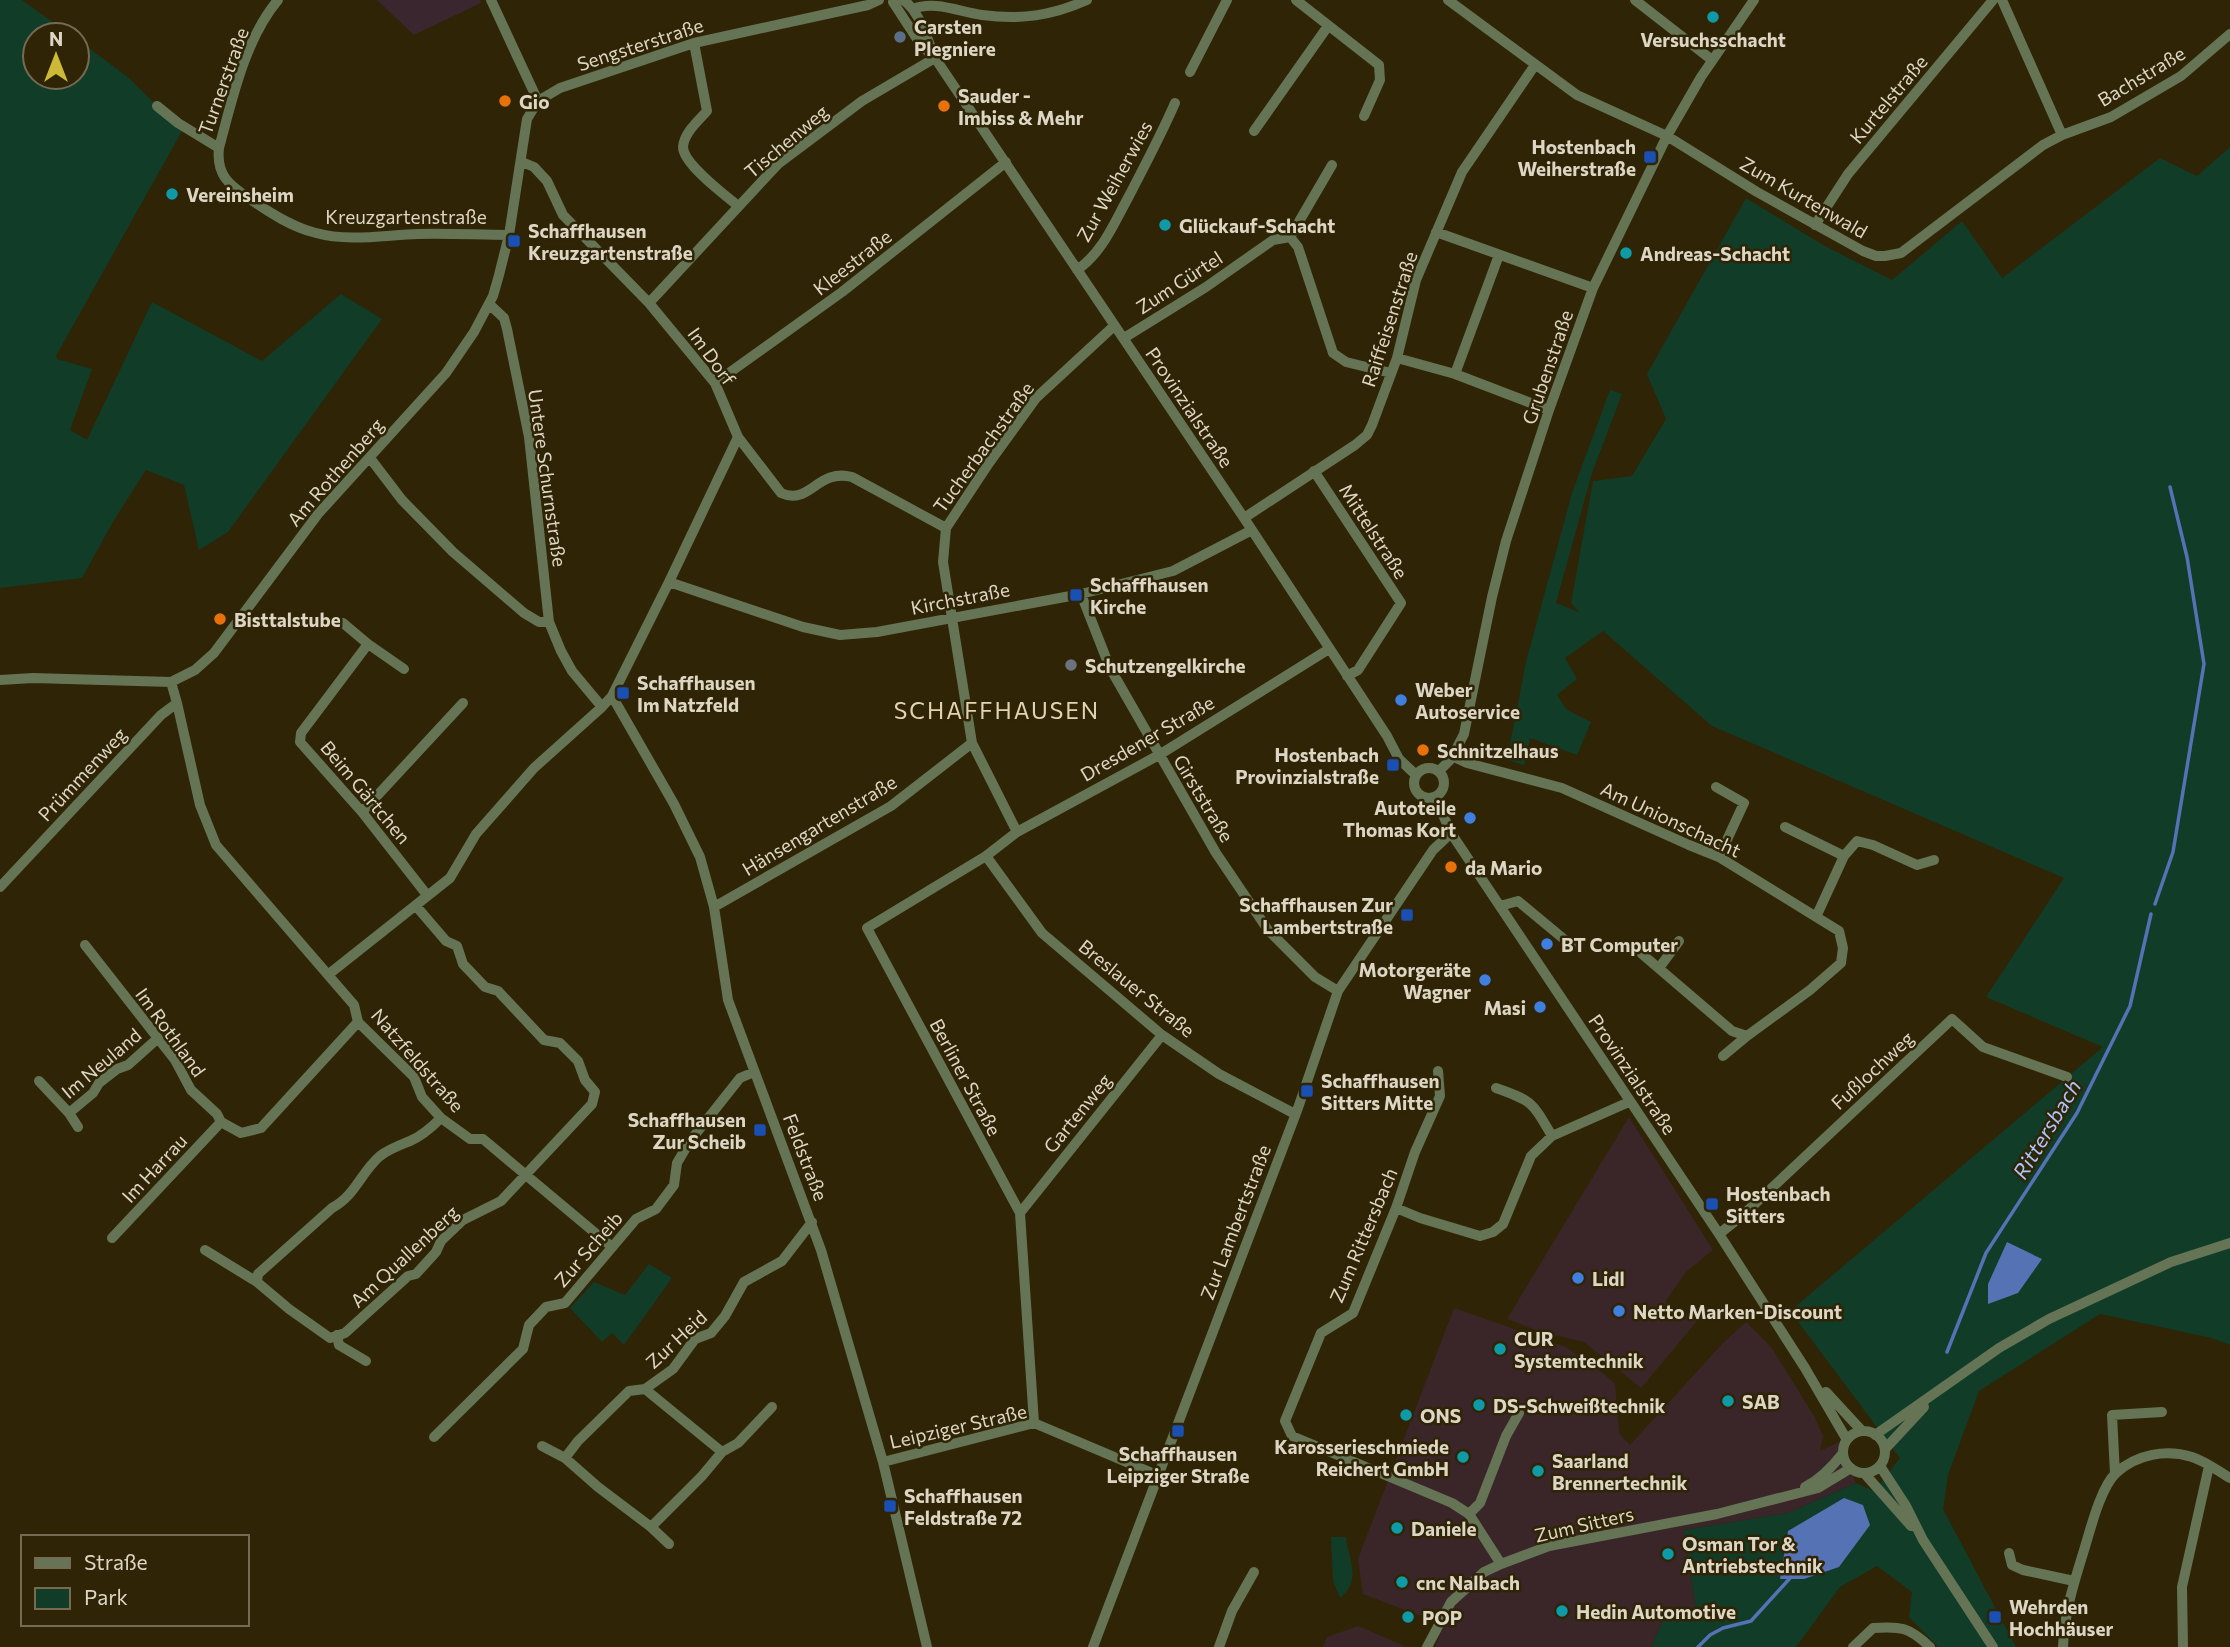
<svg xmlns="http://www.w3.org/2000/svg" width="2230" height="1647" viewBox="0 0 2230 1647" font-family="Commissioner,sans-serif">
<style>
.commercial{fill:#3a2628}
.education{fill:#39262e}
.green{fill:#113c28}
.water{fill:#5472b4}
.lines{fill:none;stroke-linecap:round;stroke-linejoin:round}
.stream{stroke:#5472b4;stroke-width:3.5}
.minor{stroke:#647455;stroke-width:10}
.culture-dot{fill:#0f9aa8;stroke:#2f2405;stroke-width:2.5}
.service-dot{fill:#5c6f8a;stroke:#2f2405;stroke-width:2.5}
.food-dot{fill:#e8710a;stroke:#2f2405;stroke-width:2.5}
.transit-dot{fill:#1a4fb4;stroke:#2f2405;stroke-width:2.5}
.worship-dot{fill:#6b7280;stroke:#2f2405;stroke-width:2.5}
.shop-dot{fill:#3f7fe0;stroke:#2f2405;stroke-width:2.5}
.labels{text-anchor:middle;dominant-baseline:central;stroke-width:5;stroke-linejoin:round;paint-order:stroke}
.poi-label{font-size:19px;font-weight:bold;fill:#ddd6c5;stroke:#2f2405;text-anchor:start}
.street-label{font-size:19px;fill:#ddd6c5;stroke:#2f2405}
.water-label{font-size:21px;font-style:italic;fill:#abc6fd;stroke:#2f2405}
.quarter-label{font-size:23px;letter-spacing:2px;fill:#e2d3b1;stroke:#2f2405}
</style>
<rect width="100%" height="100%" fill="#2f2405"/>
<path class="commercial" d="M1629,1117l84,133 -27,22 -21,30 32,19 -56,67 -57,-46 -43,-10 -34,-13z
M1454,1308l112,39 38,27 11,10 4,49 11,12 92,-101 24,-22 26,26 42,68 9,20 -3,15 19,-9 17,41 -68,30 -104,17 12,79 -29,2 -16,36h-216l9,-22 -81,-31 -5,-35z
M1358,1626l49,21h-84l4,-10z"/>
<path class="education" d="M377,0h103l1,3 -67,32z"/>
<path class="green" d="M0,0h22l49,35h-36v42h42v-38l52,39 53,53 -126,225 1,3 35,10 -22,61 17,10 65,-138 110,59 79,-67 41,25 -154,213 -29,18 -15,-65 -38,-15 -32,50 -32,58 -82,10z
M2230,147v1198l-18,-7 -112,-24 -121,77 -31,84 -5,34 73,138h-78l-29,-30 3,-25 -35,-26 -37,21 -44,60h-145l16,-36 29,-2 -12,-79 104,-17 68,-30 18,8 26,-33 -110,-147 313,-264 -117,-50 78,-119 -352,-152 -109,-95 -38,27 12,21 -20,16 10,15 24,12 -14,33 -47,-17 -6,27 -17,-5 19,-98 46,-169 38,-103 12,4 -30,79 -36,130 23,9 -8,-9 22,-122 39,-5 34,-57 -19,-45 99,-176 77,47 69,35 70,-59 40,57 158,-120 37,18z
M649,1264l23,14 -48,67 -12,-12 -10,9 -32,-34 24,-26 31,13z
M1346,1537c3,25 16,42 -6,61l-7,-17 -2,-44z"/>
<path class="water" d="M2007,1242l35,17 -24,34 -30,11v-20z
M1844,1498l19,7 7,20 -31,42 -35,12h-24l8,-48z"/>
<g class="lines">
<path class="stream" d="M2155,904l18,-52 31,-188 -17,-107 -17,-70
M1947,1352l39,-99 91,-140 53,-107 21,-92
M1698,1647l12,-12 13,-7 28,-7 40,-44"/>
<path class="minor" d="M491,0l47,101
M903,0c15,9 25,39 31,56
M1296,0l83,65 1,15 -16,36
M1448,0l129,95 90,41 90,56 106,59 13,5h9l16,-3 142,-108 19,-10 49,-18 70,-41 49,-42
M1635,0l77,60
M2002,0l60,135
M893,2l28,43 14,13 309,460 143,218 12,23 17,16
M913,9c21,-9 47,3 69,6 39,5 69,1 105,-15
M694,43l13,68c-9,10 -23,22 -24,36 0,17 42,48 55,59
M1190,72l37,-72
M538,101l22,-13 134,-45 174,-38 11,-5
M157,106l21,17 41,25c13,-48 26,-109 59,-148
M1254,131l74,-105
M219,148c-3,27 10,37 31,51 20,14 42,28 66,34 32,9 69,2 102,1 30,-1 61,1 91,1
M1815,225l33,-51 145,-174
M1436,232l157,56
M1290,237l42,-72
M1077,270c26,-18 37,-47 52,-74 16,-31 32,-61 46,-93
M649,303l129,-139 84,-63 73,-43
M489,304l15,14 3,11 22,108 20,185 12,29 11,20 30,36
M1124,338l82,-51 67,-47 17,-3 8,10 35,106 13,9 45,11
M1397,358l58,16 94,36
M1455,374l44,-119
M715,383l127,-91 164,-130
M738,437l43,56c29,13 36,-25 71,-16l94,51 43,-65 47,-65 78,-72
M370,458l32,42 51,52 71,61 15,9h10
M1314,471l87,132 -43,67 -11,6
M1244,518l111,-73 12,-10 5,-10 25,-67 19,-78 46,-108 73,-107
M946,528l-3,34 29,181 45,89
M669,582l134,45 37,8 37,-3 204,-38 92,-23 79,-41
M1081,594l29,74 106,185 52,77 47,47 23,14
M343,623l25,21 -67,89 -1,9 62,70 65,83
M368,644l36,25
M0,680l33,-2 138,4 24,-12 19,-17 104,-139 128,-141 28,-41 19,-36 6,-21 10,-40 18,-116 11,-18
M612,696l62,108 26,53 14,50 14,93 93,250 62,212 44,185
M177,703l23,102 16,40 138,160 4,17 56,55 8,20 19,21 29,21h13l129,108
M1452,756l15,7 95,25 127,57 30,12 120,74 4,17 -2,15 -31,27 -63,46 -15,-5 -90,-77
M1414 783a15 15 0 1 1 30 0a15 15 0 1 1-30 0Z
M1439,771l12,-12 13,-25 28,-137 14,-56 43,-131 44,-122 74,-152 34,-59 53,-77
M1716,787l28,16 -25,54
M1435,797l16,36 268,401 86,134 42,72
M362,812l101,-109
M1785,827l59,29
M986,856l56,77 120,102 57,39 76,40
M0,887l161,-172 16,-12 -6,-21
M416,906l30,35 11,5 6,18 22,23 13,4 46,49 16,3 18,18 7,19 10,12 -3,12 -91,97 -38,19 -22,21 -5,11 -20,22 -8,2 -63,57 -15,5 -41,-29 -32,-27 1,-8 74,-66c24,-13 29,-36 48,-52 9,-7 20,-11 30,-15 12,-5 22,-14 31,-23
M1500,906l18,-5 53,44
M714,907l177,-101 81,-63
M1816,917l28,-61 13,-15 16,4 44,20 17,-5
M85,945l90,115 16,30 26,24 4,8 20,11 20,-5 97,-106
M1659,968l20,-27
M329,974l121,-96 26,-44 58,-66 68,-61 10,-11 57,-114 69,-145 -23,-54 -66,-80 -86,-88 -16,-34 -13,-14 -12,-5
M1723,1056l24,-20
M1438,1071l2,25 -25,56 -19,56 -43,105 -32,20 -36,88 7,15 160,67 17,11 32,50
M39,1081l30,32 24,-20 6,-10 18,-14 11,-4 29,-26
M1496,1088c37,13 36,14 56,48
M69,1113l9,14
M1396,1208l24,10 60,18 13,-4 10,-8 28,-68 21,-20 77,-34
M1020,1213l142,-178
M1719,1234l25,-20 208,-195 31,28 84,30
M112,1238l109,-116
M205,1250l52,32
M337,1335l2,10 27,16
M1826,1392l36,39
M1034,1423l-14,-210 -153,-285 119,-72 31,-24 142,-77 170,-106
M1843 1452a21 21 0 1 1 42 0a21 21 0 1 1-42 0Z
M1875,1435l124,-87 50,-29 122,-57 59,-19
M434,1437l89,-88 6,-24 17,-18 19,-4 71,-84 20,-10 18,-24 3,-22 13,-22 50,-63 14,-6
M542,1446l23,12 33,29 53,40 51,-51 20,-24 16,-9 34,-36
M1885,1449l39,-42
M722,1452l-77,-63 28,-20 22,-30 16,-6 14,-17 19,-34 38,-21 30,-39
M565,1458l13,-17 51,-50 16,-2
M883,1462l151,-39 123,52
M1880,1466l26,40 17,34 70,107
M1864,1473l47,53
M2115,1474l-3,-59 50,-3
M1805,1487c16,-8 27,-20 38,-34
M1469,1514l11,-11 26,-67 13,-23
M651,1527l18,17
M2009,1553l3,12 11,5 51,11
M1093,1647l205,-539 40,-117 95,-141 18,-17
M1219,1647l13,-36 22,-39
M1427,1647l24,-45 33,-30 17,-8 48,-18 168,-32 101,-26 33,-20
M1853,1647l20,-19c28,-2 36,-1 57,19
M2063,1647c1,-34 12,-68 22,-100 6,-20 16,-60 31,-74 21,-19 50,-24 76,-16 13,4 26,14 38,21
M2183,1647l-1,-60 27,-121"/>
</g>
<g class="culture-dot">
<circle cx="1713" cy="17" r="7"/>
<circle cx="172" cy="194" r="7"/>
<circle cx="1165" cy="225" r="7"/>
<circle cx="1626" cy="253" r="7"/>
<circle cx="1500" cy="1349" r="7"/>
<circle cx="1728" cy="1401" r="7"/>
<circle cx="1479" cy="1405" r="7"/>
<circle cx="1406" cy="1415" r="7"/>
<circle cx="1463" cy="1457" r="7"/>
<circle cx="1538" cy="1471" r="7"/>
<circle cx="1397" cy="1528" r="7"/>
<circle cx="1668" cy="1554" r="7"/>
<circle cx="1402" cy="1582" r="7"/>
<circle cx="1562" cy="1611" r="7"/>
<circle cx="1408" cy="1617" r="7"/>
</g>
<circle class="service-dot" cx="900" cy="37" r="7"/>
<g class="food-dot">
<circle cx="505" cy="101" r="7"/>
<circle cx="944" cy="106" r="7"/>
<circle cx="220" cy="619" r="7"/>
<circle cx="1423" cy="750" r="7"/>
<circle cx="1451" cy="867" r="7"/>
</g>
<g class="transit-dot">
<rect x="1643" y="150" width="14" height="14" rx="3.5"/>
<rect x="507" y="234" width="14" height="14" rx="3.5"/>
<rect x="1069" y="588" width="14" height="14" rx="3.5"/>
<rect x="616" y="686" width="14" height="14" rx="3.5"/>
<rect x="1386" y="758" width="14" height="14" rx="3.5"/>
<rect x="1400" y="908" width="14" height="14" rx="3.5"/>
<rect x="1300" y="1084" width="14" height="14" rx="3.5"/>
<rect x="753" y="1123" width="14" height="14" rx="3.5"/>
<rect x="1705" y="1197" width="14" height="14" rx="3.5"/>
<rect x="1171" y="1424" width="14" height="14" rx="3.5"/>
<rect x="883" y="1499" width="14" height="14" rx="3.5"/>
<rect x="1988" y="1610" width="14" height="14" rx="3.5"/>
</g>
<circle class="worship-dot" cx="1071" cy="665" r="7"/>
<g class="shop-dot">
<circle cx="1401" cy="700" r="7"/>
<circle cx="1470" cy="818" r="7"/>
<circle cx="1547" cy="944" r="7"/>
<circle cx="1485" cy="980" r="7"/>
<circle cx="1540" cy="1007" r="7"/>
<circle cx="1578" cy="1278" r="7"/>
<circle cx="1619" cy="1311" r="7"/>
</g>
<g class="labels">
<g class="poi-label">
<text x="914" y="26">Carsten<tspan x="914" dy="22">Plegniere</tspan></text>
<text x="1713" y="39" text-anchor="middle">Versuchsschacht</text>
<text x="958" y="95">Sauder -<tspan x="958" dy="22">Imbiss &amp; Mehr</tspan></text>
<text x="519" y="101">Gio</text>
<text x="1636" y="146" text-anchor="end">Hostenbach<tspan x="1636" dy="22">Weiherstraße</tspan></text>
<text x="186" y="194">Vereinsheim</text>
<text x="1179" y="225">Glückauf-Schacht</text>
<text x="528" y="230">Schaffhausen<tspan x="528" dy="22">Kreuzgartenstraße</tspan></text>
<text x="1640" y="253">Andreas-Schacht</text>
<text x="1090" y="584">Schaffhausen<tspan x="1090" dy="22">Kirche</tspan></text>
<text x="234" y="619">Bisttalstube</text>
<text x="1085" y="665">Schutzengelkirche</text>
<text x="637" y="682">Schaffhausen<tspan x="637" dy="22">Im Natzfeld</tspan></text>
<text x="1415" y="689">Weber<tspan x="1415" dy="22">Autoservice</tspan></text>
<text x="1437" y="750">Schnitzelhaus</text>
<text x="1379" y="754" text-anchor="end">Hostenbach<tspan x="1379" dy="22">Provinzialstraße</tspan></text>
<text x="1456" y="807" text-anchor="end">Autoteile<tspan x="1456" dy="22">Thomas Kort</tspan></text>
<text x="1465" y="867">da Mario</text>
<text x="1393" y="904" text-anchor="end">Schaffhausen Zur<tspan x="1393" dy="22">Lambertstraße</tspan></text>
<text x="1561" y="944">BT Computer</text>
<text x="1471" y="969" text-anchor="end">Motorgeräte<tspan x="1471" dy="22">Wagner</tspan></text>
<text x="1526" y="1007" text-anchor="end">Masi</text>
<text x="1321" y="1080">Schaffhausen<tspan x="1321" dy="22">Sitters Mitte</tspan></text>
<text x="746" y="1119" text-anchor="end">Schaffhausen<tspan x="746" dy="22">Zur Scheib</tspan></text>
<text x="1726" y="1193">Hostenbach<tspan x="1726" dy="22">Sitters</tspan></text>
<text x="1592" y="1278">Lidl</text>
<text x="1633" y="1311">Netto Marken-Discount</text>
<text x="1514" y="1338">CUR<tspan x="1514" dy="22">Systemtechnik</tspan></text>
<text x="1742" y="1401">SAB</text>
<text x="1493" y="1405">DS-Schweißtechnik</text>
<text x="1420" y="1415">ONS</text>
<text x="1449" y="1446" text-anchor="end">Karosserieschmiede<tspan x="1449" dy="22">Reichert GmbH</tspan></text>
<text x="1178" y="1453" text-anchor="middle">Schaffhausen<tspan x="1178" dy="22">Leipziger Straße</tspan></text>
<text x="1552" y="1460">Saarland<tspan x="1552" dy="22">Brennertechnik</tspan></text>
<text x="904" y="1495">Schaffhausen<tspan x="904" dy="22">Feldstraße 72</tspan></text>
<text x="1411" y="1528">Daniele</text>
<text x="1682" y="1543">Osman Tor &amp;<tspan x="1682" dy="22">Antriebstechnik</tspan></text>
<text x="1416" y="1582">cnc Nalbach</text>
<text x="2009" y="1606">Wehrden<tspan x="2009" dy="22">Hochhäuser</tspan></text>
<text x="1576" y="1611">Hedin Automotive</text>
<text x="1422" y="1617">POP</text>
</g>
<g class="street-label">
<text transform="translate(640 44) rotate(-18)">Sengsterstraße</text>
<text transform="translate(2141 76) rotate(-31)">Bachstraße</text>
<text transform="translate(223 81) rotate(-70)">Turnerstraße</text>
<text transform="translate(1888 99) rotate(-50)">Kurtelstraße</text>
<text transform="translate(786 141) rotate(-40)">Tischenweg</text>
<text transform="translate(1114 181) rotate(-61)">Zur Weiherwies</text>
<text transform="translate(1804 197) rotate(30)">Zum Kurtenwald</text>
<text x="406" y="216">Kreuzgartenstraße</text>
<text transform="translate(852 262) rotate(-38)">Kleestraße</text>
<text transform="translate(1179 282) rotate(-33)">Zum Gürtel</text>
<text transform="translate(1389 319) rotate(-72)">Raiffeisenstraße</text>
<text transform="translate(712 356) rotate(54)">Im Dorf</text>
<text transform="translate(1547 367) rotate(-71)">Grubenstraße</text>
<text transform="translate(1190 407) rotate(56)">Provinzialstraße</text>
<text transform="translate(983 447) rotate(-54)">Tucherbachstraße</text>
<text transform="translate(335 472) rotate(-49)">Am Rothenberg</text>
<text transform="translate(548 478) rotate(82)">Untere Schurnstraße</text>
<text transform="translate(1374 531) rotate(57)">Mittelstraße</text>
<text transform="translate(960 598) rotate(-11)">Kirchstraße</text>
<text transform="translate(1147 738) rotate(-30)">Dresdener Straße</text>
<text transform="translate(82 774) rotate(-47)">Prümmenweg</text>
<text transform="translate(366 792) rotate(50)">Beim Gärtchen</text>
<text transform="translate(1204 798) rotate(59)">Girststraße</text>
<text transform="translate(1671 819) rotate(25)">Am Unionschacht</text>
<text transform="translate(819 825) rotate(-31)">Hänsengartenstraße</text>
<text transform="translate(1137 988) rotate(39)">Breslauer Straße</text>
<text transform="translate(171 1032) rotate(54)">Im Rothland</text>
<text transform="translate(418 1060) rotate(49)">Natzfeldstraße</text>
<text transform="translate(101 1063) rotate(-40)">Im Neuland</text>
<text transform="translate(1872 1070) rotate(-43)">Fußlochweg</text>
<text transform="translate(1633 1074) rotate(56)">Provinzialstraße</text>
<text transform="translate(966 1077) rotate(62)">Berliner Straße</text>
<text transform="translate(1077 1113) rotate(-51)">Gartenweg</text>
<text transform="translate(806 1157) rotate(69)">Feldstraße</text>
<text transform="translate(154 1168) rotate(-47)">Im Harrau</text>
<text transform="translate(1235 1222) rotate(-69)">Zur Lambertstraße</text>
<text transform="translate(1363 1235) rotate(-67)">Zum Rittersbach</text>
<text transform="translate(588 1249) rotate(-49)">Zur Scheib</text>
<text transform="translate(404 1256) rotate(-43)">Am Quallenberg</text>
<text transform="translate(676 1339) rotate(-43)">Zur Heid</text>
<text transform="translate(958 1426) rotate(-13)">Leipziger Straße</text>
<text transform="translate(1584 1524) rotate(-13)">Zum Sitters</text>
</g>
<g class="water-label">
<text transform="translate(2046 1129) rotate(-59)">Rittersbach</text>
</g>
<g class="quarter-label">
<text x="997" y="710">SCHAFFHAUSEN</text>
</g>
</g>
<rect x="21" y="1535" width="228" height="91" fill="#2f2405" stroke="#756b52" stroke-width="2"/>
<rect x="35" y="1558" width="35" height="10" fill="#647455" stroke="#756b52" stroke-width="2"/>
<text x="84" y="1570" font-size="21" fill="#ddd6c5">Straße</text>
<rect x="35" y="1588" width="35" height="21" fill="#113c28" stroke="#756b52" stroke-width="2"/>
<text x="84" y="1605" font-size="21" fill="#ddd6c5">Park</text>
<g transform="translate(56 56)"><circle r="33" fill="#2f2405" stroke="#756b52" stroke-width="2"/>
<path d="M0-5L12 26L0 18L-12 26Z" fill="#cdb938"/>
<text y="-10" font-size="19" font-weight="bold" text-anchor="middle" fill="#ddd6c5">N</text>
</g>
</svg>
